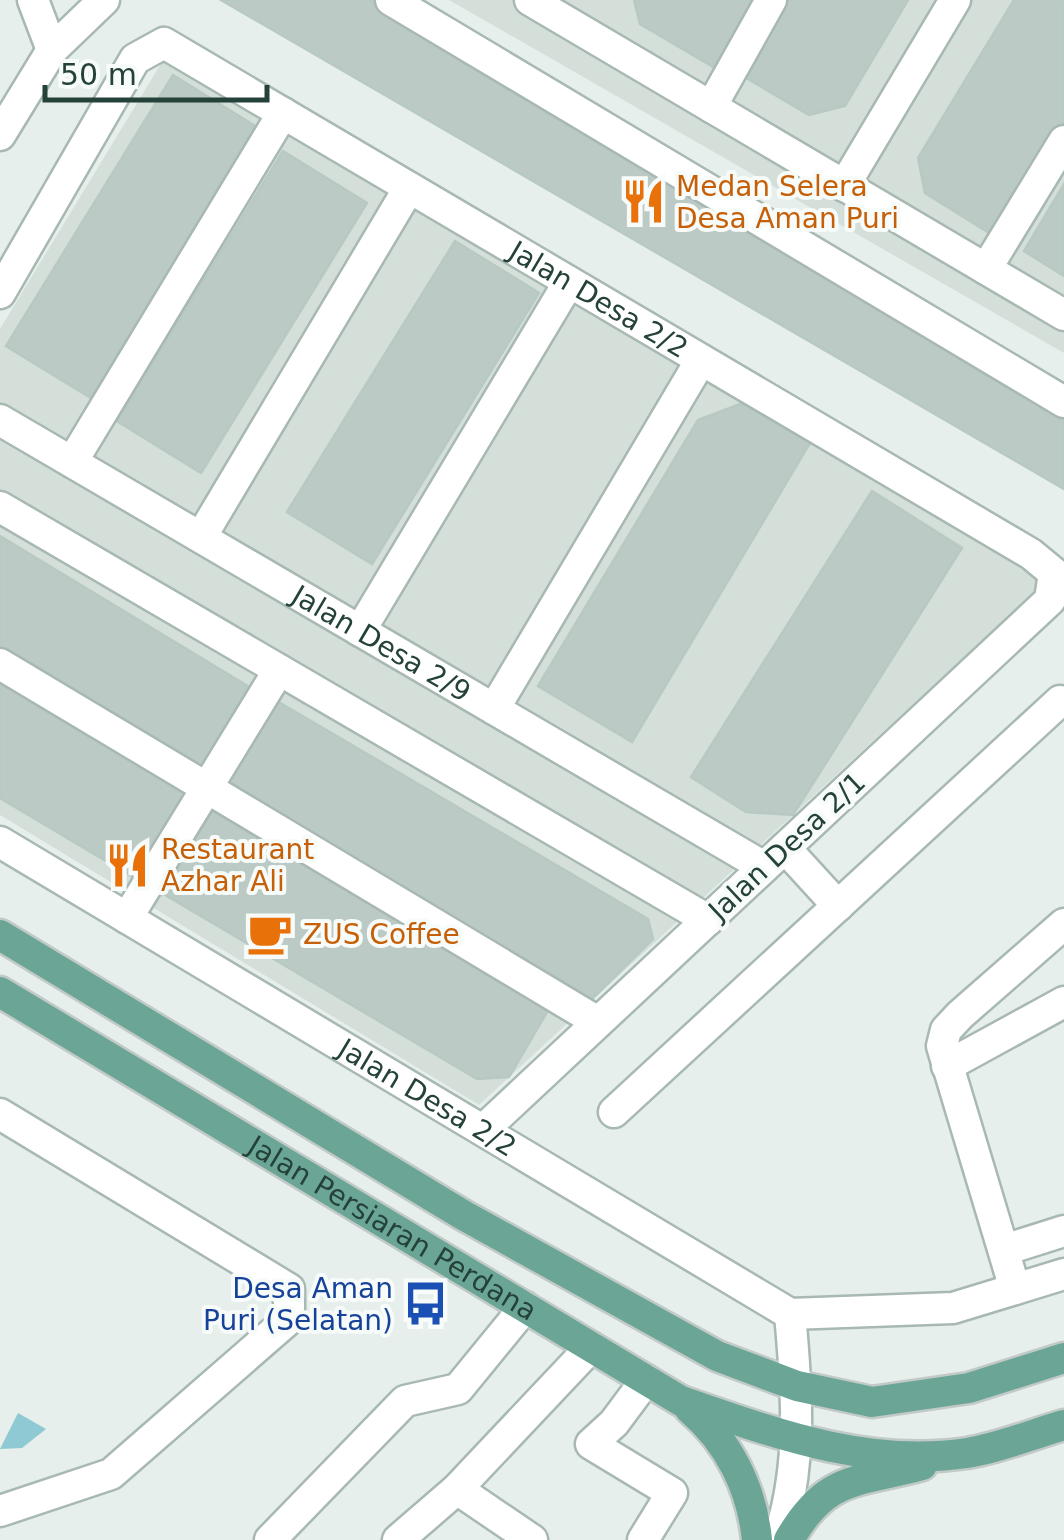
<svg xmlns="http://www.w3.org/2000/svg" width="1064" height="1540" viewBox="0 0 1064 1540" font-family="'DejaVu Sans',sans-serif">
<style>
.built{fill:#d4dfda}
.water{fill:#8ec9d4}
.building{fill:#bbcac4;stroke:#b8c9c2;stroke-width:2.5}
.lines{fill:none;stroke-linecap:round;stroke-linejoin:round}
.minor-casing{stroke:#a8b8b2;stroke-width:35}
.major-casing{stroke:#c2cac8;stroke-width:35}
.minor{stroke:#fff;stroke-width:30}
.major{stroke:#6aa596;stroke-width:30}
.labels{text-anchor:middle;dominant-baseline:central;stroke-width:8;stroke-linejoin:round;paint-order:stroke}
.food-label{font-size:28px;fill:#c56008;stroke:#f7fbf9;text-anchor:start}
.street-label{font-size:28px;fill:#24423a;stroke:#f7fbf9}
.transit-label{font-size:28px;fill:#164399;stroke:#f7fbf9;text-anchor:end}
</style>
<rect width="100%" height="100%" fill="#e6efeb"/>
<path class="built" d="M449,0h615v353z
M168,52l877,530 -566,523 -479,-290v-486z"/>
<path class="water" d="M18,1413l28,16 -24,19 -22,1z"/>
<path class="building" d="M221,0h149l694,403v86z
M634,0h121l-40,68 -75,-44z
M788,0h120l-63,106 -36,9 -66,-39z
M1014,0h50v131l-65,108 -74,-46 -7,-35z
M173,75l84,52 -166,271 -85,-52z
M283,151l84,52 -166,270 -84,-52z
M1064,184v92l-40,-25z
M455,241l84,52 -167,271 -85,-52z
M743,403l67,40 -178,299 -94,-56 160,-266z
M872,491l90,57 -169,267 -47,-3 -55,-35z
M0,536l254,154 -51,83 -203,-120z
M0,681l190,113 -52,86 -138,-82z
M277,701l371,218 5,20 -64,63 -363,-215z
M214,808l336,199 -41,70 -32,2 -315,-186z"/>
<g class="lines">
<defs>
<g id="minor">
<path d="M33,0l19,50"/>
<path d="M391,0l673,402"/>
<path d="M530,0l534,315"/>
<path d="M711,107l60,-107"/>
<path d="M0,135l52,-85 52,-50"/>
<path d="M844,186l111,-186"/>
<path d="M986,269l78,-128"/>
<path id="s1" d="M0,293l135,-234 29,-16 867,511 23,19 -4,27 -567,530"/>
<path id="s2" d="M0,420l764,447"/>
<path d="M72,462l211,-349"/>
<path d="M0,507l708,413"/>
<path d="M201,537l208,-349"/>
<path d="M360,631l209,-349"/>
<path d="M0,664l598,358"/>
<path d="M494,709l207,-349"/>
<path id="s3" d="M0,842l790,472"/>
<path d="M785,848l53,58"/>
<path d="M127,918l152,-248"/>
<path d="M947,1066l117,-64"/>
<path d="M614,1112l446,-411"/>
<path d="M0,1114l289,175v30l-178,155 -111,37"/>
<path d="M1004,1250l60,-19"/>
<path d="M1015,1289l-73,-243 4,-16 14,-15 104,-91"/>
<path d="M790,1314l163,-6 111,-34"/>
<path d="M270,1540l135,-139 53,-12 67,-82"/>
<path d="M398,1540l59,-51"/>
<path d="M532,1540l-75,-51 134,-142"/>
<path d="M643,1540l29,-47 -81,-49 23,-21 32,-43"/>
<path d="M778,1540c25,-74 19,-150 12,-226"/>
</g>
<g id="major">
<path d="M0,935l463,280 254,141 80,30 75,16 97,-14 95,-30"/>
<path id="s4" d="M0,992l681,409c93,32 186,67 286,52 32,-5 66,-19 97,-28"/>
<path d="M690,1409c39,33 62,80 67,131"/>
<path d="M789,1540c37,-65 67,-57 133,-75"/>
</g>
</defs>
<use href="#minor" class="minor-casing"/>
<use href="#major" class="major-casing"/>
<use href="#minor" class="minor"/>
<use href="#major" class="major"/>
</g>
<defs>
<symbol id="restaurant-bare" viewBox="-9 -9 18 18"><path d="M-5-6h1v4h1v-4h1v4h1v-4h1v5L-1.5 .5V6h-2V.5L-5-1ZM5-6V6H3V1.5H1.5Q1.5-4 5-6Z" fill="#e8710a" stroke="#f7fbf9" stroke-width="2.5" paint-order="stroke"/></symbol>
<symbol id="cafe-bare" viewBox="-9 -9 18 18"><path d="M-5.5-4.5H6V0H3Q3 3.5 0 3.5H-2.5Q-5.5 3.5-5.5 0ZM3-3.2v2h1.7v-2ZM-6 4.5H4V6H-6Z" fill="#e8710a" stroke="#f7fbf9" stroke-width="2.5" paint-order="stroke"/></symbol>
<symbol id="bus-bare" viewBox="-9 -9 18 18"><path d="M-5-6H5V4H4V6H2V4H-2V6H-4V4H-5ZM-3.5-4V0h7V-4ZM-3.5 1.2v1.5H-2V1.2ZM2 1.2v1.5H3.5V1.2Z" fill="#1a4fb4" stroke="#f7fbf9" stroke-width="2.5" paint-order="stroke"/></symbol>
</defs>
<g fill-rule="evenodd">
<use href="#restaurant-bare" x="612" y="170" width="63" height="63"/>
<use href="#restaurant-bare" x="96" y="834" width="63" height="63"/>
<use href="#cafe-bare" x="238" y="902" width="63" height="63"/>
<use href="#bus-bare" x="394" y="1272" width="63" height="63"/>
</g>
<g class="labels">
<g class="food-label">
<text x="676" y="186">Medan Selera<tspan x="676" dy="32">Desa Aman Puri</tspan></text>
<text x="161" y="849">Restaurant<tspan x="161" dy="32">Azhar Ali</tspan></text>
<text x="303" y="934">ZUS Coffee</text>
</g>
<g class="street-label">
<text stroke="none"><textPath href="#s1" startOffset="808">Jalan Desa 2/2</textPath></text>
<text stroke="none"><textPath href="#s2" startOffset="442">Jalan Desa 2/9</textPath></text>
<text transform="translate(787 846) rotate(-43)">Jalan Desa 2/1</text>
<text stroke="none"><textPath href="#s3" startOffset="498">Jalan Desa 2/2</textPath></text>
<text stroke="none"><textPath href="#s4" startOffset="458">Jalan Persiaran Perdana</textPath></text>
</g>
<g class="transit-label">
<text x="393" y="1288">Desa Aman<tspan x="393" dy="32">Puri (Selatan)</tspan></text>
</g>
</g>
<path d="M45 85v15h222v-15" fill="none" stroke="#24423a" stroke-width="5"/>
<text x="60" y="85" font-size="30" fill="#24423a" stroke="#f7fbf9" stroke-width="8" paint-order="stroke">50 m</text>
</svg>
